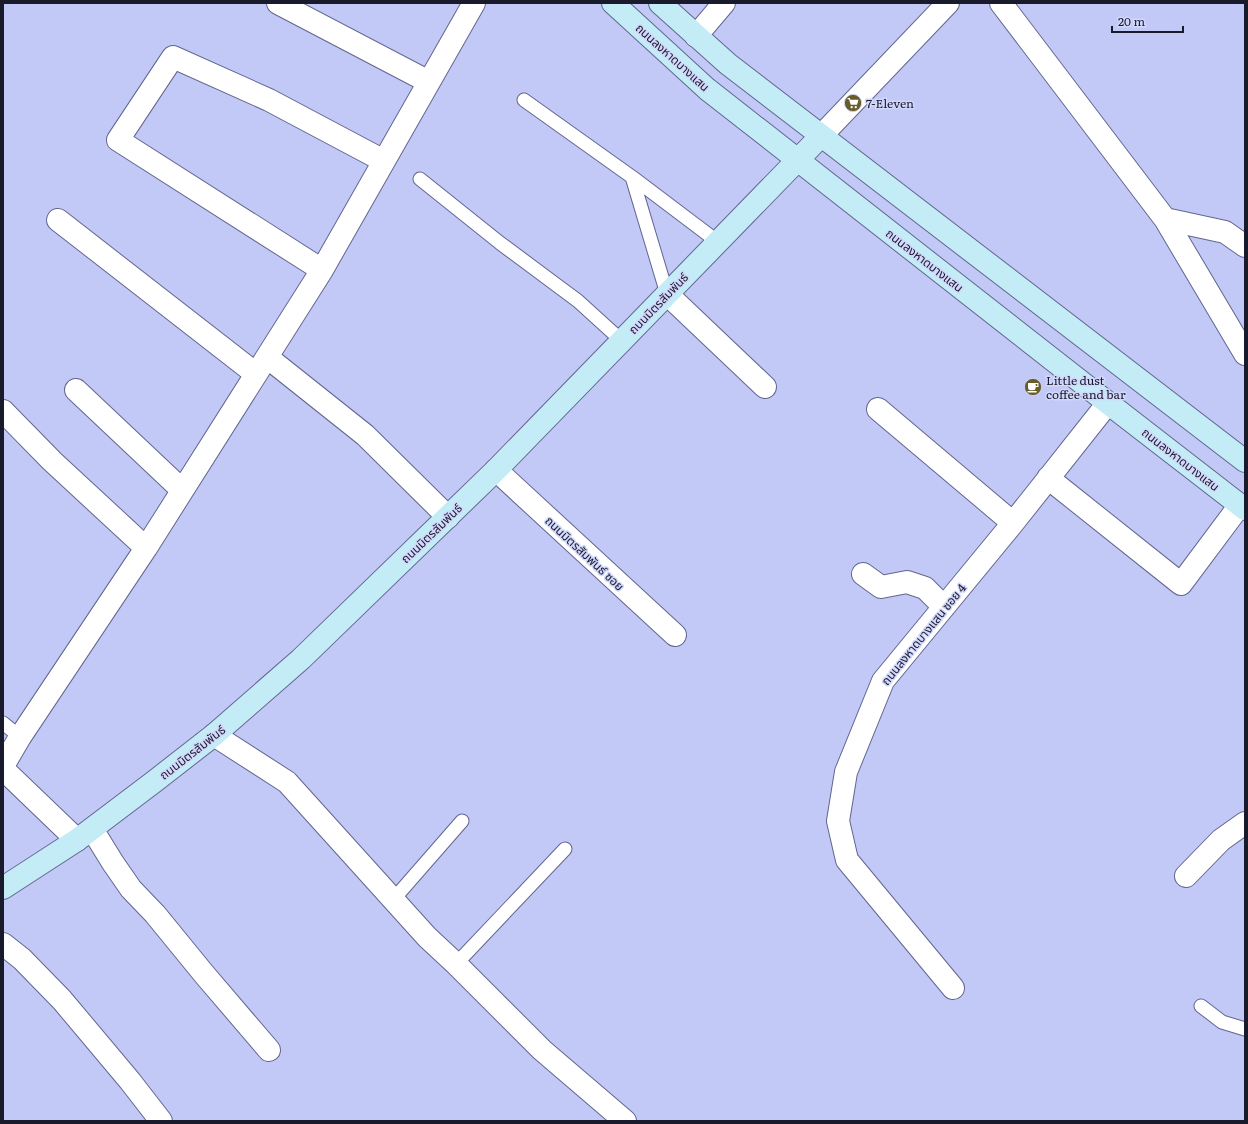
<svg xmlns="http://www.w3.org/2000/svg" width="1248" height="1124" viewBox="0 0 1248 1124" font-family="Literata,'Noto Sans Thai',serif">
<style>
.lines{fill:none;stroke-linecap:round;stroke-linejoin:round}
.lane-casing{stroke:#62668f;stroke-width:15}
.street-casing{stroke:#62668f;stroke-width:24}
.secondary-casing{stroke:#62668f;stroke-width:24}
.lane{stroke:#fff;stroke-width:13}
.street{stroke:#fff;stroke-width:22}
.secondary{stroke:#c3ecf6;stroke-width:22}
.labels{text-anchor:middle;dominant-baseline:central;stroke-width:3;stroke-linejoin:round;paint-order:stroke}
.street-label{font-size:12px;fill:#191a2b;stroke:#d2d7fc}
.poi-label{font-size:12px;fill:#191a2b;stroke:#d2d7fc;text-anchor:start}
</style>
<rect width="100%" height="100%" fill="#c3c9f7"/>
<g class="lines">
<defs>
<path id="lane" d="M524,100l108,77 86,65
M632,177l35,117
M420,179l80,64 78,58 44,40
M3,723l17,14
M393,900l69,-79
M456,964l109,-115
M1201,1006l21,16 23,7"/>
<path id="street" d="M278,3l151,79
M1001,3l164,216 80,135
M696,36l28,-33
M821,136l127,-133
M1165,219l60,13 20,14
M58,220l198,154
M322,270l-204,-130 55,-83 96,43 115,61
M667,294l98,93
M267,357l98,78 83,82
M76,390l106,100
M878,409l135,114
M3,411l49,50 94,87
M496,470l179,165
M1048,478l133,106 59,-79
M863,574l18,13 26,-5 18,6 19,19
M214,735l73,47 140,155 29,27 86,86 83,71
M3,766l17,-29 126,-189 176,-278 152,-267
M3,769l74,71
M92,829l21,34 18,26 24,25 49,60 65,76
M1186,876l35,-36 24,-17
M3,944l19,15 40,41 68,81 31,40
M953,988l-106,-128 -9,-39 8,-49 37,-91 130,-158 95,-120"/>
<path id="secondary" d="M613,3l94,86 401,314 137,106
M660,3l68,61 517,397
M3,888l74,-48 78,-59 59,-46 87,-76 195,-189 325,-334"/>
</defs>
<use href="#lane" class="lane-casing"/>
<use href="#street" class="street-casing"/>
<use href="#secondary" class="secondary-casing"/>
<use href="#lane" class="lane"/>
<use href="#street" class="street"/>
<use href="#secondary" class="secondary"/>
</g>
<defs>
<symbol id="supermarket-disc" viewBox="-11 -11 22 22"><circle r="9.5" fill="#665d2a" stroke="#d2d7fc"/><path d="M-6-5.5h2.5l.6 2H6L4.5 2H-2.5L-4.4-4H-6ZM-1.5 3.2a1.3 1.3 0 1 0 .1 0ZM3 3.2a1.3 1.3 0 1 0 .1 0Z" fill="#fff"/></symbol>
<symbol id="cafe-disc" viewBox="-11 -11 22 22"><circle r="9.5" fill="#665d2a" stroke="#d2d7fc"/><path d="M-5.5-4.5H6V0H3Q3 3.5 0 3.5H-2.5Q-5.5 3.5-5.5 0ZM3-3.2v2h1.7v-2ZM-6 4.5H4V6H-6Z" fill="#fff"/></symbol>
</defs>
<g fill-rule="evenodd">
<use href="#supermarket-disc" x="843" y="93" width="20" height="20"/>
<use href="#cafe-disc" x="1023" y="377" width="20" height="20"/>
</g>
<g class="labels">
<g class="street-label">
<text transform="translate(673 57) rotate(42)">ถนนลงหาดบางแสน</text>
<text transform="translate(925 260) rotate(38)">ถนนลงหาดบางแสน</text>
<text transform="translate(658 303) rotate(-46)">ถนนมิตรสัมพันธ์</text>
<text transform="translate(1181 459) rotate(38)">ถนนลงหาดบางแสน</text>
<text transform="translate(431 533) rotate(-44)">ถนนมิตรสัมพันธ์</text>
<text transform="translate(585 553) rotate(43)">ถนนมิตรสัมพันธ์ ซอย</text>
<text transform="translate(923 634) rotate(-51)">ถนนลงหาดบางแสน ซอย 4</text>
<text transform="translate(192 752) rotate(-38)">ถนนมิตรสัมพันธ์</text>
</g>
<g class="poi-label">
<text x="866" y="103">7-Eleven</text>
<text x="1046" y="380">Little dust<tspan x="1046" dy="14">coffee and bar</tspan></text>
</g>
</g>
<rect width="1248" height="1124" fill="none" stroke="#191a2b" stroke-width="8"/>
<path d="M1112 26v6h71v-6" fill="none" stroke="#191a2b" stroke-width="2"/>
<text x="1118" y="26" font-size="12" fill="#191a2b" stroke="#d2d7fc" stroke-width="3" paint-order="stroke">20 m</text>
</svg>
